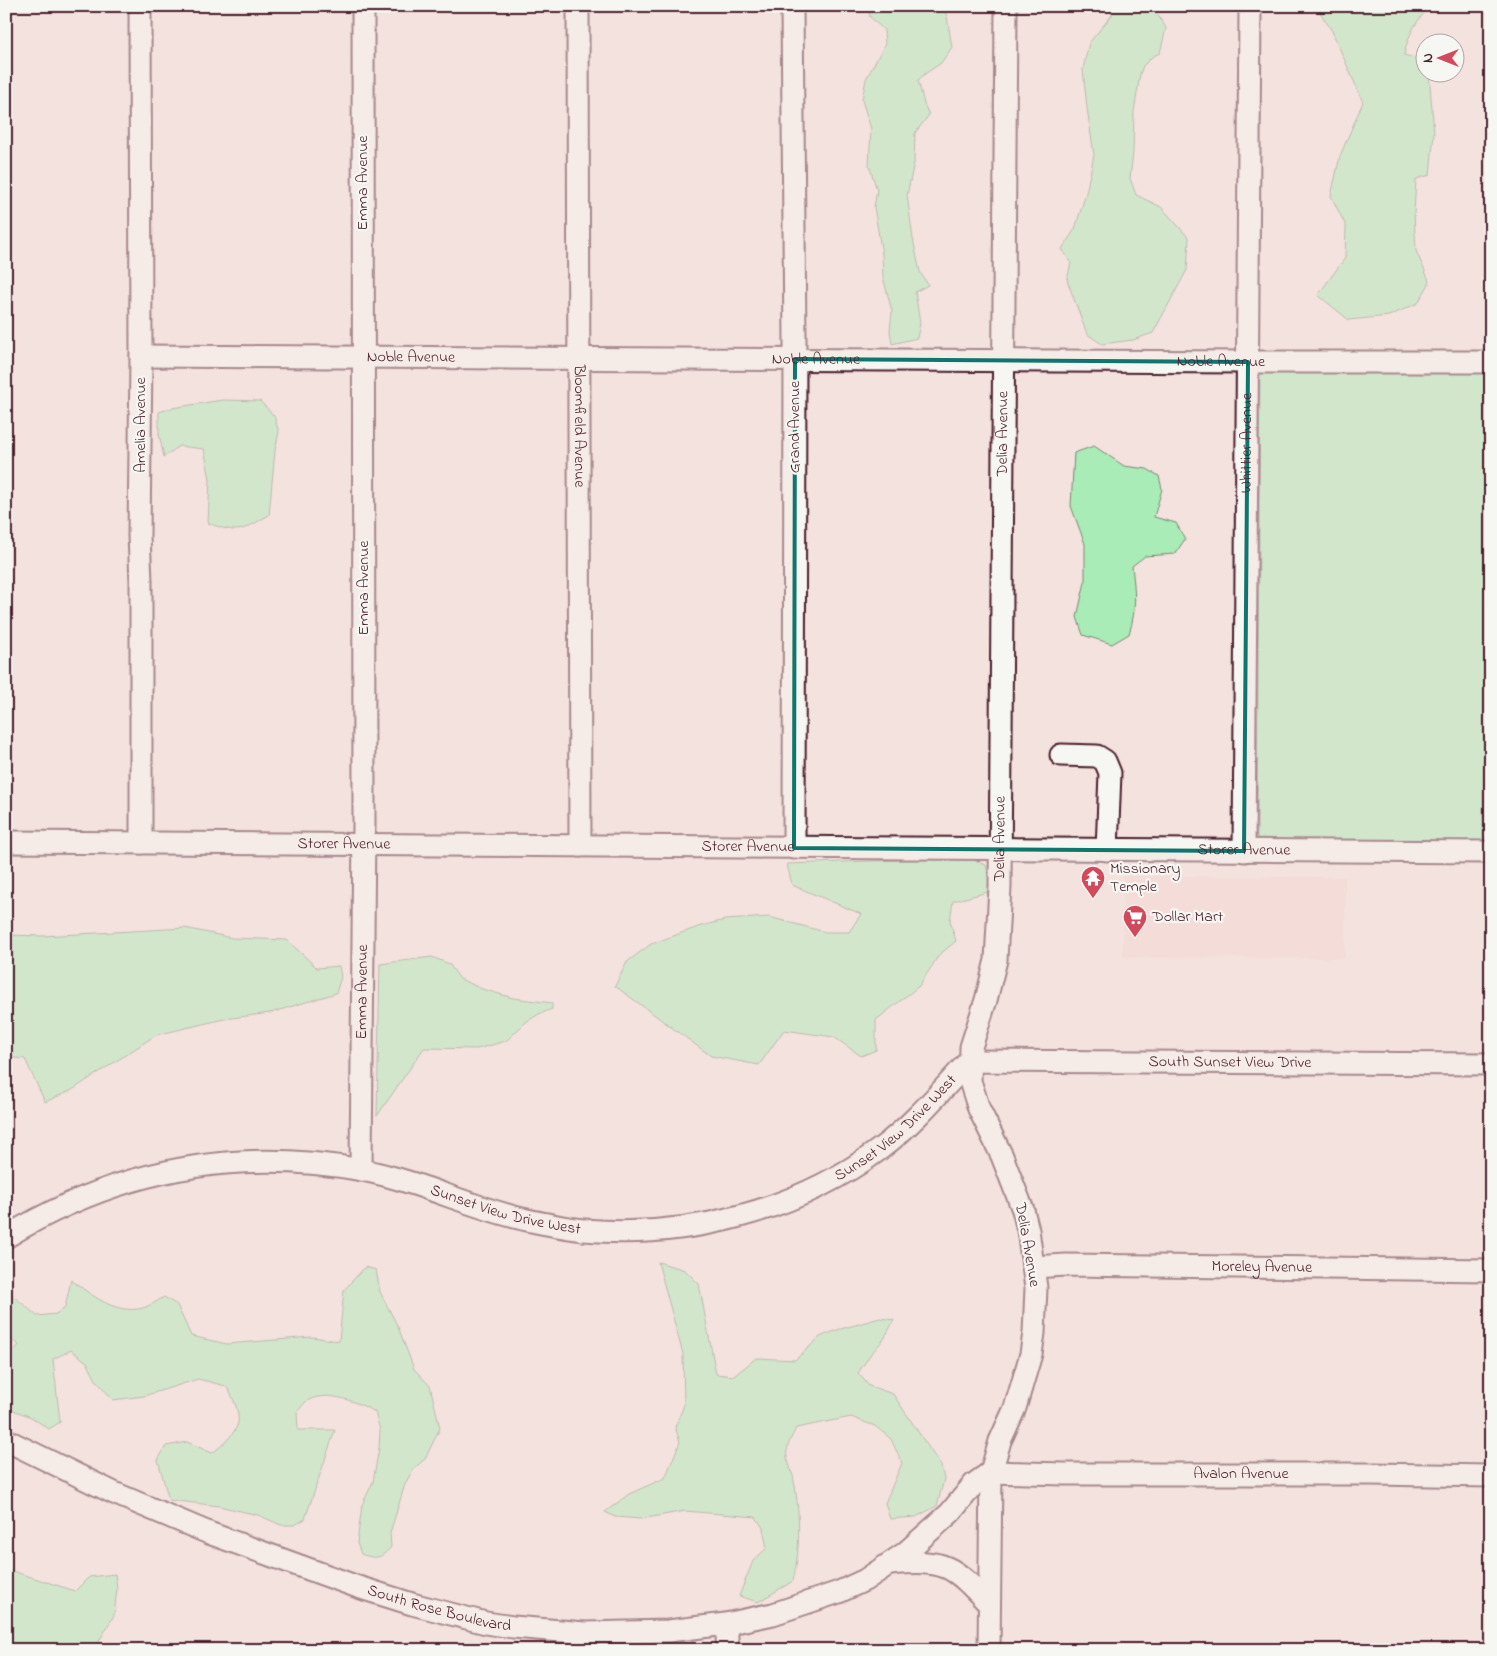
<svg xmlns="http://www.w3.org/2000/svg" width="1497" height="1656" viewBox="0 0 1497 1656" font-family="'Indie Flower',sans-serif">
<style>
.built{fill:#f3d4d0}
.green{fill:#a9ecb7;stroke:#7a8671}
.lines{fill:none;stroke-linecap:round;stroke-linejoin:round}
.minor-casing{stroke:#4a1f2b;stroke-width:25}
.minor{stroke:#f6f6f2;stroke-width:21}
.marked{fill:none;stroke:#0f766e;stroke-width:4;stroke-linejoin:round}
.labels{text-anchor:middle;dominant-baseline:central;stroke-width:4.5;stroke-linejoin:round;paint-order:stroke}
.street-label{font-size:16px;fill:#4a1f2b;stroke:#f6f6f2}
.poi-label{font-size:16px;fill:#4a1f2b;stroke:#f6f6f2;text-anchor:start}
</style>
<rect width="100%" height="100%" fill="#f4e2de"/>
<filter id="ink" filterUnits="userSpaceOnUse"><feTurbulence type="fractalNoise" baseFrequency=".02" numOctaves="2"/><feDisplacementMap in="SourceGraphic" scale="10" xChannelSelector="R" yChannelSelector="G"/><feConvolveMatrix kernelMatrix="1 2 1 2 8 2 1 2 1" color-interpolation-filters="sRGB"/></filter>
<g filter="url(#ink)">
<path class="built" d="M1123,876l222,1v81l-222,-1z"/>
<path class="green" d="M868,6h75l4,11 5,30 -11,16 -15,10 -8,7 6,24 5,11 -14,18 -1,30 -7,32 6,44 7,33 8,13 -13,7 5,31 -3,15 -25,6 -2,-13 2,-20 -9,-34 -1,-23 -8,-47 3,-17 -8,-25 2,-36 -9,-29 4,-21 19,-35 -1,-14 -14,-13z
M1111,6h41l14,22 -6,25 -7,3 -10,10 -3,8 -6,38 -1,40 -3,26 6,17 25,12 28,31 -2,32 -34,63 -20,7 -31,4 -15,-10 -20,-54 4,-17 -9,-14 13,-20 11,-36 8,-38 -7,-47 -4,-39 6,-26 23,-28z
M1316,6h116c-16,13 -24,29 -28,49l14,4 6,3v10l5,1 5,60 -4,42 -14,4 -2,34 2,38 12,27 1,6 -11,19 -29,13 -40,4 -31,-25 27,-37 1,-32 -15,-30 9,-40 23,-54 -31,-71z
M1260,372l225,1 -2,470 -226,-1z
M222,400l38,1 14,15 5,16 -4,18 -6,65c-28,16 -29,20 -61,8l2,-44 -6,-30 -25,-3 -15,11 -5,-23v-22l13,-4z
M1094,446l30,20 23,3 12,7 3,13 -8,28 22,6 9,16 -10,15 -30,2 -13,10c3,26 5,42 -3,68l-17,10 -29,-9 -6,-18 8,-35v-38l-14,-38 3,-53z
M955,858l16,1 15,6 6,26 -39,10 -3,20 6,20 -17,14 -20,31 -43,34v30l-15,6 -27,-19 -50,-7 -25,35 -48,-9 -96,-70 12,-24 24,-18 50,-18 24,-6 44,-3 56,15h24l12,-18 -69,-29 -5,-21z
M185,928l47,10 55,2 30,28 22,-2 2,11 -5,16 -66,20 -46,6 -68,16 -84,55 -27,12 -20,-43 -19,-2v-122l37,1z
M432,957l17,7 11,15 22,10 31,9 39,5v6l-13,5 -13,8 -20,19 -29,8 -53,-1 -47,68 3,-152z
M658,1262l27,8 14,14 17,90 18,2 22,-18 39,2 25,-23 17,-7 43,-12 14,2 -10,19 -14,16 -12,18 11,13 24,8 48,72 3,13 -7,27 -21,11 -26,2 -5,-16 17,-40 -11,-24 -16,-13 -24,-9 -55,11c-3,7 -8,15 -9,22 -2,7 4,18 6,26 7,34 8,72 0,105l-35,21 -19,-6 14,-35 14,-13 -4,-20 -7,-11 -71,-6 -44,8 -26,-2 -10,-5 24,-18 36,-16 15,-36 -5,-15 9,-22 -1,-51z
M365,1267l11,3 4,22 18,35 16,42 16,17 10,42 -15,31 -12,10 -8,15 -15,49 1,14c-10,12 -16,12 -30,7l-4,-11 5,-38 11,-23 6,-34 1,-18 -5,-18c-17,-10 -47,-22 -66,-12 -5,2 -8,8 -12,12l1,18h37l-30,89 -10,6h-14l-23,-10 -39,-9 -50,-6 -11,-40 8,-14 21,-4 25,11c9,-6 23,-19 26,-30 2,-11 -6,-29 -12,-37l-28,-7 -54,17 -31,4 -17,-20 -9,-18 -16,-12 -18,9 7,63 -11,7 -18,-12 -25,-10v-48l13,-14 -13,-9v-41l10,3 21,18 19,-2 9,-7 6,-27c21,15 44,35 72,28 7,-2 14,-7 21,-11l13,8 14,31 36,8 85,-7 27,4 5,-51z
M6,1569l69,22 14,-14 26,-3 2,15 -3,26 -20,35h-88z"/>
<g class="lines">
<defs>
<g id="minor">
<path d="M140,6l1,350 -2,180 2,45v262"/>
<path id="s1" d="M578,6l2,840"/>
<path d="M792,6l3,335 -1,507"/>
<path id="s2" d="M141,356l1107,6h243"/>
<path d="M1061,755l36,1 8,5 5,12 -3,77"/>
<path id="s3" d="M6,842l1485,10"/>
<path id="s4" d="M1244,851l6,-845"/>
<path id="s5" d="M361,1170l3,-347 -1,-817"/>
<path id="s6" d="M6,1237c110,-67 230,-90 356,-67 57,11 109,38 165,50 19,4 38,8 57,10 103,9 213,-19 296,-81 33,-25 61,-58 89,-88l522,3"/>
<path id="s7" d="M1033,1267l33,-2 425,5"/>
<path id="s8" d="M6,1440l108,53 95,40 149,54 54,17 74,19 27,4 72,6 83,-2 58,-7 47,-10 66,-22 26,-12 40,-27 45,-40 24,-29 17,-12 73,2h307l120,2"/>
<path d="M890,1564c56,-5 62,1 99,40"/>
<path d="M726,1624l2,26"/>
<path id="s9" d="M989,1650l2,-178 9,-31 15,-33 16,-54 3,-21 2,-45 -8,-58 -5,-20 -21,-54 -23,-47 -9,-28 1,-34 15,-47 10,-40 4,-73 6,-881"/>
</g>
</defs>
<use href="#minor" class="minor-casing"/>
<use href="#minor" class="minor"/>
</g>
</g>
<path d="M0 0H1497V1656H0ZM795,359l453,3 -4,489 -450,-3z" fill="#f4e2de" fill-opacity=".55" fill-rule="evenodd"/>
<path class="marked" d="M795,359l453,3 -4,489 -450,-3z"/>
<defs>
<symbol id="temple-pin" viewBox="-11 -11 22 30"><path d="M0 17L-7.5 6A9.5 9.5 0 1 1 7.5 6Z" fill="#d1495b" stroke="#f6f6f2"/><path d="M0-6L5-2H3V0L6.5 2.5H4V6H1.5V3h-3V6H-4V2.5H-6.5L-3 0V-2H-5Z" fill="#fff"/></symbol>
<symbol id="supermarket-pin" viewBox="-11 -11 22 30"><path d="M0 17L-7.5 6A9.5 9.5 0 1 1 7.5 6Z" fill="#d1495b" stroke="#f6f6f2"/><path d="M-6-5.5h2.5l.6 2H6L4.5 2H-2.5L-4.4-4H-6ZM-1.5 3.2a1.3 1.3 0 1 0 .1 0ZM3 3.2a1.3 1.3 0 1 0 .1 0Z" fill="#fff"/></symbol>
</defs>
<g fill-rule="evenodd">
<use href="#temple-pin" x="1079" y="864" width="28" height="38"/>
<use href="#supermarket-pin" x="1121" y="903" width="28" height="38"/>
</g>
<g class="labels">
<g class="street-label">
<text transform="translate(363 183) rotate(-90)">Emma Avenue</text>
<text stroke="none"><textPath href="#s2" startOffset="270">Noble Avenue</textPath></text>
<text stroke="none"><textPath href="#s2" startOffset="675">Noble Avenue</textPath></text>
<text stroke="none"><textPath href="#s2" startOffset="1080">Noble Avenue</textPath></text>
<text transform="translate(141 425) rotate(-90)">Amelia Avenue</text>
<text stroke="none"><textPath href="#s1" startOffset="420">Bloomfield Avenue</textPath></text>
<text transform="translate(795 427) rotate(-90)">Grand Avenue</text>
<text stroke="none"><textPath href="#s9" startOffset="1239">Delia Avenue</textPath></text>
<text stroke="none"><textPath href="#s4" startOffset="408">Whittier Avenue</textPath></text>
<text transform="translate(364 588) rotate(-90)">Emma Avenue</text>
<text stroke="none"><textPath href="#s9" startOffset="834">Delia Avenue</textPath></text>
<text stroke="none"><textPath href="#s3" startOffset="338">Storer Avenue</textPath></text>
<text stroke="none"><textPath href="#s3" startOffset="742">Storer Avenue</textPath></text>
<text stroke="none"><textPath href="#s3" startOffset="1238">Storer Avenue</textPath></text>
<text stroke="none"><textPath href="#s5" startOffset="178">Emma Avenue</textPath></text>
<text stroke="none"><textPath href="#s6" startOffset="1301">South Sunset View Drive</textPath></text>
<text stroke="none"><textPath href="#s6" startOffset="940">Sunset View Drive West</textPath></text>
<text stroke="none"><textPath href="#s6" startOffset="520">Sunset View Drive West</textPath></text>
<text transform="translate(1027 1245) rotate(80)">Delia Avenue</text>
<text stroke="none"><textPath href="#s7" startOffset="229">Moreley Avenue</textPath></text>
<text stroke="none"><textPath href="#s8" startOffset="1319">Avalon Avenue</textPath></text>
<text stroke="none"><textPath href="#s8" startOffset="466">South Rose Boulevard</textPath></text>
</g>
<g class="poi-label">
<text x="1110" y="869">Missionary<tspan x="1110" dy="18">Temple</tspan></text>
<text x="1152" y="917">Dollar Mart</text>
</g>
</g>
<rect width="1497" height="1656" fill="none" stroke="#f6f6f2" stroke-width="25"/>
<rect x="12" y="12" width="1472" height="1631" fill="none" stroke="#4a1f2b" stroke-width="2" filter="url(#ink)"/>
<g transform="translate(1440 58) rotate(270)"><circle r="24" fill="#f6f6f2" stroke="#b1a0a2"/>
<path d="M0-4L9 19L0 12L-9 19Z" fill="#d1495b"/>
<text y="-8" font-size="14" font-weight="bold" text-anchor="middle" fill="#4a1f2b">N</text>
</g>
</svg>
